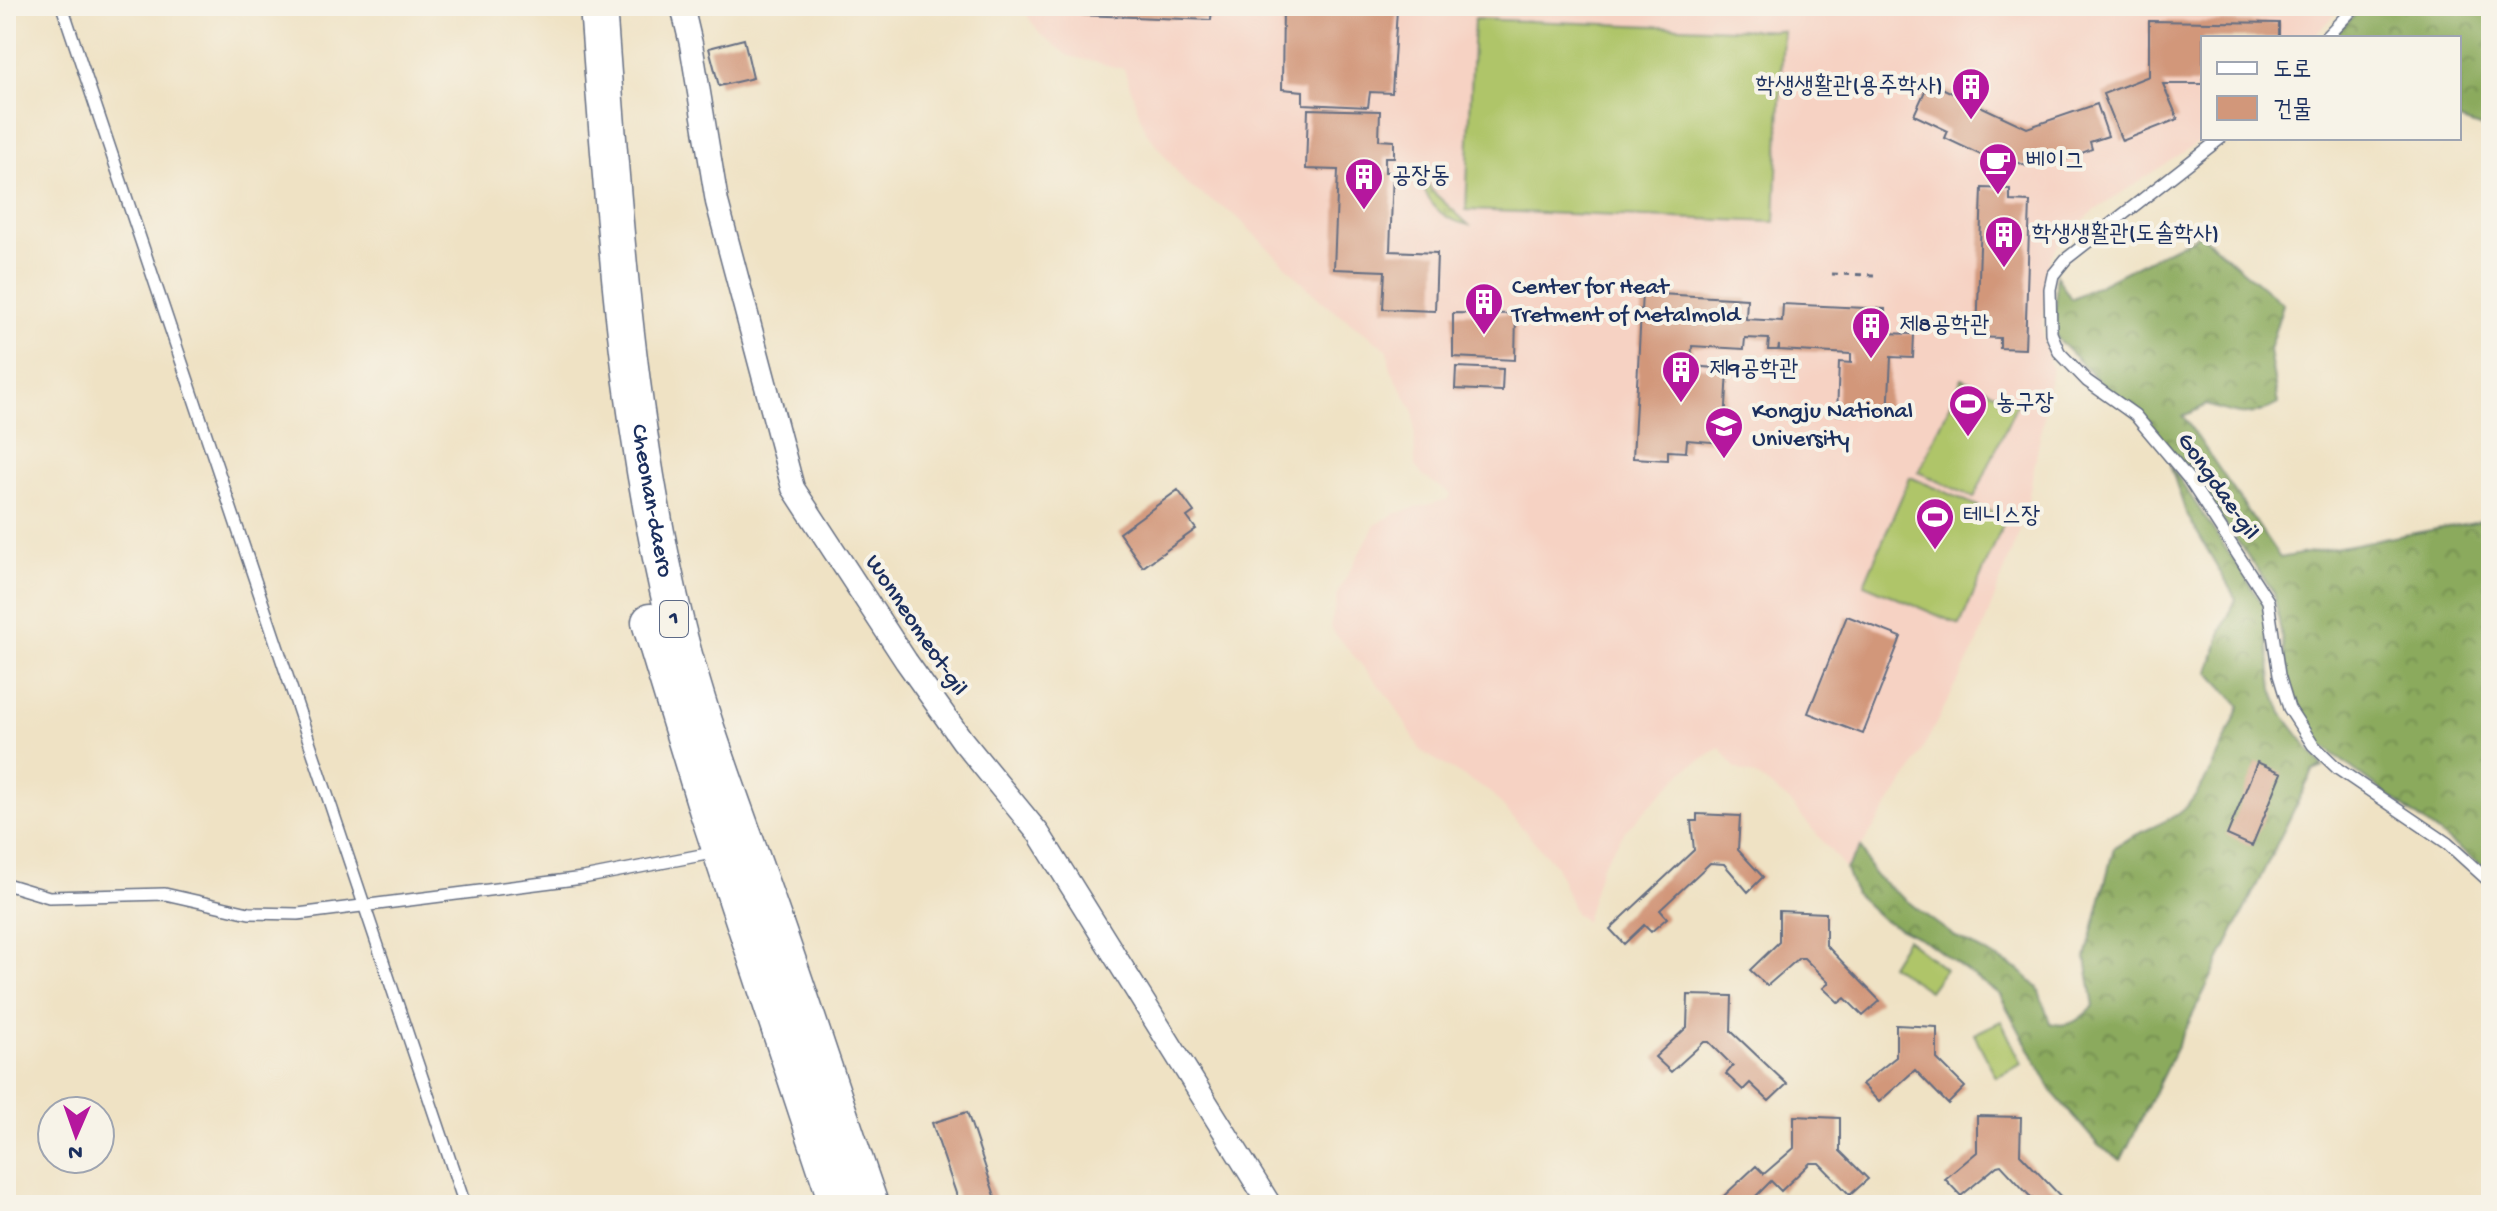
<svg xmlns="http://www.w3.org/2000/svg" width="2497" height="1211" viewBox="0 0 2497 1211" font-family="'Gochi Hand','Poor Story',sans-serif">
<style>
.built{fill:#f6d2c3}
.grass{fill:url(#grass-tufts);stroke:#657a64;stroke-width:2}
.forest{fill:url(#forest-crowns);stroke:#536c5e;stroke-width:2}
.pitch{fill:#afc569;stroke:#657a64;stroke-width:2}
.building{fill:#d2977a}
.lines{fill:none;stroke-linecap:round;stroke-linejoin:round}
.service-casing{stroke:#656e82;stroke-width:14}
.minor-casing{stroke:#656e82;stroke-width:25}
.primary-casing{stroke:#656e82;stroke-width:39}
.path{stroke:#656e82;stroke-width:3;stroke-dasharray:6 6;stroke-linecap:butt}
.service{stroke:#fff;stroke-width:11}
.minor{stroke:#fff;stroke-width:22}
.primary{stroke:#fff;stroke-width:36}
.labels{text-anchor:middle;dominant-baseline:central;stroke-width:8;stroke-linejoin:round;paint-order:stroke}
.shield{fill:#f7f3e8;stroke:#5d6a87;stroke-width:2}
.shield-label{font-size:22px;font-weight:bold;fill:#1b2f5e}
.poi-label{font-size:24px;fill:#1b2f5e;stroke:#f7f3e8;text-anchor:start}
.street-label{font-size:24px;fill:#1b2f5e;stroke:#f7f3e8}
</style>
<defs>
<pattern id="grass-tufts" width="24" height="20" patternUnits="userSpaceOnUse" patternTransform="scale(2)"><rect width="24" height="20" fill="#afc569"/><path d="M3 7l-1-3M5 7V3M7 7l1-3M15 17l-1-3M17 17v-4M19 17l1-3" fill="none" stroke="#8ea05a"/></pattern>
<pattern id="forest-crowns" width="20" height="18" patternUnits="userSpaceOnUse" patternTransform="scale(2)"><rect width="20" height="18" fill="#8baa5d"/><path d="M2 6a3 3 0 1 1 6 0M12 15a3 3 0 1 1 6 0" fill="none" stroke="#718b50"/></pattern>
</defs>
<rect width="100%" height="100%" fill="#f7f3e8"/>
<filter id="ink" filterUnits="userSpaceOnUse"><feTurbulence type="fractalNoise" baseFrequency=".0125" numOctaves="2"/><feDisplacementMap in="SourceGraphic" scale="16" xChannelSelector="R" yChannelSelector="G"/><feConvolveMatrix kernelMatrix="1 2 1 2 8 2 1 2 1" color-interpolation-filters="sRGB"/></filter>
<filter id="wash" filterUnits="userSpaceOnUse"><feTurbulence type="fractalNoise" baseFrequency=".006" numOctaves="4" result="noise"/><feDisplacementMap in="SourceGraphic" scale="32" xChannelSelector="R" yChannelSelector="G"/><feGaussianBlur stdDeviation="1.8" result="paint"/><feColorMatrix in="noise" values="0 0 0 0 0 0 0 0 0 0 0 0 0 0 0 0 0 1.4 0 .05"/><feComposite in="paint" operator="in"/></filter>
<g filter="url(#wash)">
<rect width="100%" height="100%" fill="#efe2c4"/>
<path class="built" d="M1021,6h1323l-32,32h-109l2,100 -108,71 -31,25 -15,22 -6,18 -3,60 10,37 -27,145 -48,128 -66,128 -65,97 -59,-70 -27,-21 -25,-10 -15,-21 -35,23 -59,60 -25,37 -16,55 -10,-9 -19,-47 -65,-73 -70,-42 -29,-50 -62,-73 8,-36 37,-67 21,-12 53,-14 2,-5 -28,-18 -8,-10 -1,-54 -24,-44 -2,-18 -69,-51 -83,-83 -49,-31 -42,-55 -21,-61 -55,-13 -30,-23z"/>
<path class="grass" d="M1420,170l12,21 37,34c-30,-6 -46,-25 -49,-55z"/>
<path class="forest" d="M2363,6h128v125l-32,-11v-82h-127z
M2200,234l83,70 -14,46 9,54c-28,16 -42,11 -71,1l-24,11 97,142 211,-39v354l-167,-126 -33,-56 -17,-98 -92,-130 -126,-125v-63l15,24z
M2170,465l93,139 10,85 9,24 41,54 -10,4 -192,389 -22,-14 -46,-53 -53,-98 -73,-53 -44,-22 -28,-26 -9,-25 15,-22 12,27 43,34 38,28 65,34 19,18 12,35c20,6 30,-4 44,-17l-8,-48 28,-111c20,-13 42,-20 62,-32 26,-16 52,-81 64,-109l-31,-34 12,-40 15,-33 -50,-86z"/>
<path class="pitch" d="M1474,19l309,12 -8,191 -309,-12z
M1962,378l55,25 -43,95 -55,-26z
M1910,477l96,41 -46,107 -96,-41z
M1906,939l39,30 -16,22 -39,-26z
M2001,1021l21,43 -26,13 -22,-43z"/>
<g id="blocks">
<path class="building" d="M1081,6h131l-1,14 -130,-5z
M1283,6l114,3 -5,84 -22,-1 -2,15 -65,-3v-13l-21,-2z
M2149,21l130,2v15h-76v46h-40l15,35 -56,22 -19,-47 46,-18z
M744,39l9,39 -34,8 -10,-38z
M1929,82l98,46 70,-24 11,32 -18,6 2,7 -35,14 -3,-7 -28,10 -36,-16 -3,8 -42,-20 3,-7 -34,-16z
M1308,109l72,2 -1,29 15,1v16h-9v15h8l-3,79 47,2 -2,58 -52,-2 2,-38 -51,-2 4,-99 -32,-1z
M1982,188l28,1v12l20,1 -5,147 -25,-1v-10l-23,-1z
M1642,293l105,6 -1,20 36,2 1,-17 102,5 -1,24 30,1 -1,24 -22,-1 -3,60 -51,-2 2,-53 12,1v-9l-72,-4v-5l-1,5h-10l1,-11 -24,-1 -1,11 -52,-3 -1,20 37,3 -4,74 -37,-3 -1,12 -18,-1v9l-35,-2z
M1453,313l63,1 -1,46 -62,-3z
M1456,367l47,2 -1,22 -47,-2z
M1178,490l16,22 -7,5 9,12 -53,38 -24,-34z
M1847,616l54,21 -38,97 -55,-21z
M2257,762l25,11 -30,73 -25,-11z
M1697,814l43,2 -2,34 25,27 -15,15 -24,-28 -14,-1 -50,47 7,8 -16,14 -7,-7 -20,19 -14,-15 84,-79 -3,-29h6z
M1779,911l47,2v32l54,56 -17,15 -18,-18 -6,5 -16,-15 6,-5 -25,-25h-5l-32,28 -17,-16 29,-28z
M1688,995l44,1 -1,35 56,53 -18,17 -19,-18 -7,7 -17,-16 7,-8 -24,-24h-5l-33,30 -16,-15 32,-30z
M1896,1025l41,2v32l28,28 -17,17 -33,-34 -36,32 -17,-18 34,-27z
M967,1112l31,93h-38l-28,-82z
M1794,1116l46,2v33l28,28 -18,16 -31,-32h-9l-29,28 -10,-10 -20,20 4,4h-41l42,-39 8,8 30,-26z
M1977,1116l44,1 -1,37 49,51h-31l-37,-40 -4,1 -36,30 -16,-17 32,-27z"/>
</g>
</g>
<g filter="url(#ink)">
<use href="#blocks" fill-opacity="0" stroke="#656e82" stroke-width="2"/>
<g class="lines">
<defs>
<path id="service" d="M62,6l403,1199
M2325,38l31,-32
M2221,138l-155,121 -13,16 -3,14 1,44 8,19 28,29 48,34 53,63 80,123 11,74 10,33 24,37 25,24 109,74 44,40
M6,884l43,13 116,-3 84,19 49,1 285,-36 134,-26"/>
<path id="minor" d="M682,6l9,38 26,158 76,286 113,173 56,79 77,94 231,371"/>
<g id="primary">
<path id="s1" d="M598,6c15,204 28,410 76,610 22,94 58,186 90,277 37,104 70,208 106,312"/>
<path d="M650,622l57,187 131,396"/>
</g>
</defs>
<use href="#service" class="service-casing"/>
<use href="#minor" class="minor-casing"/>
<use href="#primary" class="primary-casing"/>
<path class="path" d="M1832,274l45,1"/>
<use href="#service" class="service"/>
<use href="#minor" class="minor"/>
<use href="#primary" class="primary"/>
</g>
</g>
<defs>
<symbol id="building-pin" viewBox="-11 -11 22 30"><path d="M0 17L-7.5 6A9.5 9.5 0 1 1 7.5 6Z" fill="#b5179e" stroke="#f7f3e8"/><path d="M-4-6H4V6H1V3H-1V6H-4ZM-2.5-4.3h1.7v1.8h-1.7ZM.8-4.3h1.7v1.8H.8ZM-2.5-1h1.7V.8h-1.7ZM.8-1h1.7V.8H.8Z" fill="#fff"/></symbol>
<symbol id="cafe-pin" viewBox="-11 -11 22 30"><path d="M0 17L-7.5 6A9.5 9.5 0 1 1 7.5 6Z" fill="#b5179e" stroke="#f7f3e8"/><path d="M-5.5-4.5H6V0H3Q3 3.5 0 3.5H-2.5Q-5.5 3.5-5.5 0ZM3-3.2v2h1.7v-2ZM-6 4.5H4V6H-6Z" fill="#fff"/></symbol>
<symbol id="stadium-pin" viewBox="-11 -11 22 30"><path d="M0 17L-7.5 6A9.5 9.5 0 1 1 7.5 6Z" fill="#b5179e" stroke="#f7f3e8"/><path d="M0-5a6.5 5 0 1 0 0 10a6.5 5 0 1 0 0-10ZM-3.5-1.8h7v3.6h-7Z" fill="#fff"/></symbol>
<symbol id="university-pin" viewBox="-11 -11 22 30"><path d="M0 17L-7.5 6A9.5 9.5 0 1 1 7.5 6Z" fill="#b5179e" stroke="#f7f3e8"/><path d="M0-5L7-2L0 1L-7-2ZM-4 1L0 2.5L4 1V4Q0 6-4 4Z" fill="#fff"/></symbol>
</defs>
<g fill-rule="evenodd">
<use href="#building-pin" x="1949" y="65" width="44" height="60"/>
<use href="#cafe-pin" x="1976" y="140" width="44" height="60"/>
<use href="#building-pin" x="1342" y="155" width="44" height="60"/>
<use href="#building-pin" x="1982" y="213" width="44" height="60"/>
<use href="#building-pin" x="1462" y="280" width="44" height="60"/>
<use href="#building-pin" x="1849" y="304" width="44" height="60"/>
<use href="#building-pin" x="1659" y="348" width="44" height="60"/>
<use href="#stadium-pin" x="1946" y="382" width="44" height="60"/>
<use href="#university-pin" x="1702" y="404" width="44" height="60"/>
<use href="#stadium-pin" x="1913" y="495" width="44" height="60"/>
</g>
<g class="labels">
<rect class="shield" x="660" y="601" width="28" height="36" rx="6"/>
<g class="shield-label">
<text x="674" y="619">1</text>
</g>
<g class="poi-label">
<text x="1943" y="87" text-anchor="end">학생생활관(용주학사)</text>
<text x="2026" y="162">베이그</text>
<text x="1392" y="177">공장동</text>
<text x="2032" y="235">학생생활관(도솔학사)</text>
<text x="1512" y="288">Center for Heat<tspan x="1512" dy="28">Tretment of Metalmold</tspan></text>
<text x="1899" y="326">제8공학관</text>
<text x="1709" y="370">제9공학관</text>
<text x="1996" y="404">농구장</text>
<text x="1752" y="412">Kongju National<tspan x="1752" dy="28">University</tspan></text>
<text x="1963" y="517">테니스장</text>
</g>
<g class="street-label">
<text transform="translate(2217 487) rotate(55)">Gongdae-gil</text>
<text stroke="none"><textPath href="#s1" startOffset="498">Cheonan-daero</textPath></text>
<text transform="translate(915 626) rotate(56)">Wonneomeot-gil</text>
</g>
</g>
<rect width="2497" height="1211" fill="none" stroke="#f7f3e8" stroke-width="32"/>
<rect x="2201" y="36" width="260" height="104" fill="#f7f3e8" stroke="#9fa5b1" stroke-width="2"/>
<rect x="2217" y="62" width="40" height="12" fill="#ffffff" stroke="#9fa5b1" stroke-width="2"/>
<text x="2273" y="76" font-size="24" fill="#1b2f5e">도로</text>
<rect x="2217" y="96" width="40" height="24" fill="#d2977a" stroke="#9fa5b1" stroke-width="2"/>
<text x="2273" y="116" font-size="24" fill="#1b2f5e">건물</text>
<g transform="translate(76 1135) rotate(182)"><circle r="38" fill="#f7f3e8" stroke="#9fa5b1" stroke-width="2"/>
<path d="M0-6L14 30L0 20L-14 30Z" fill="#b5179e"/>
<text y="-12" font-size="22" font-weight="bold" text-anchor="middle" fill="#1b2f5e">N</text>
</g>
</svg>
